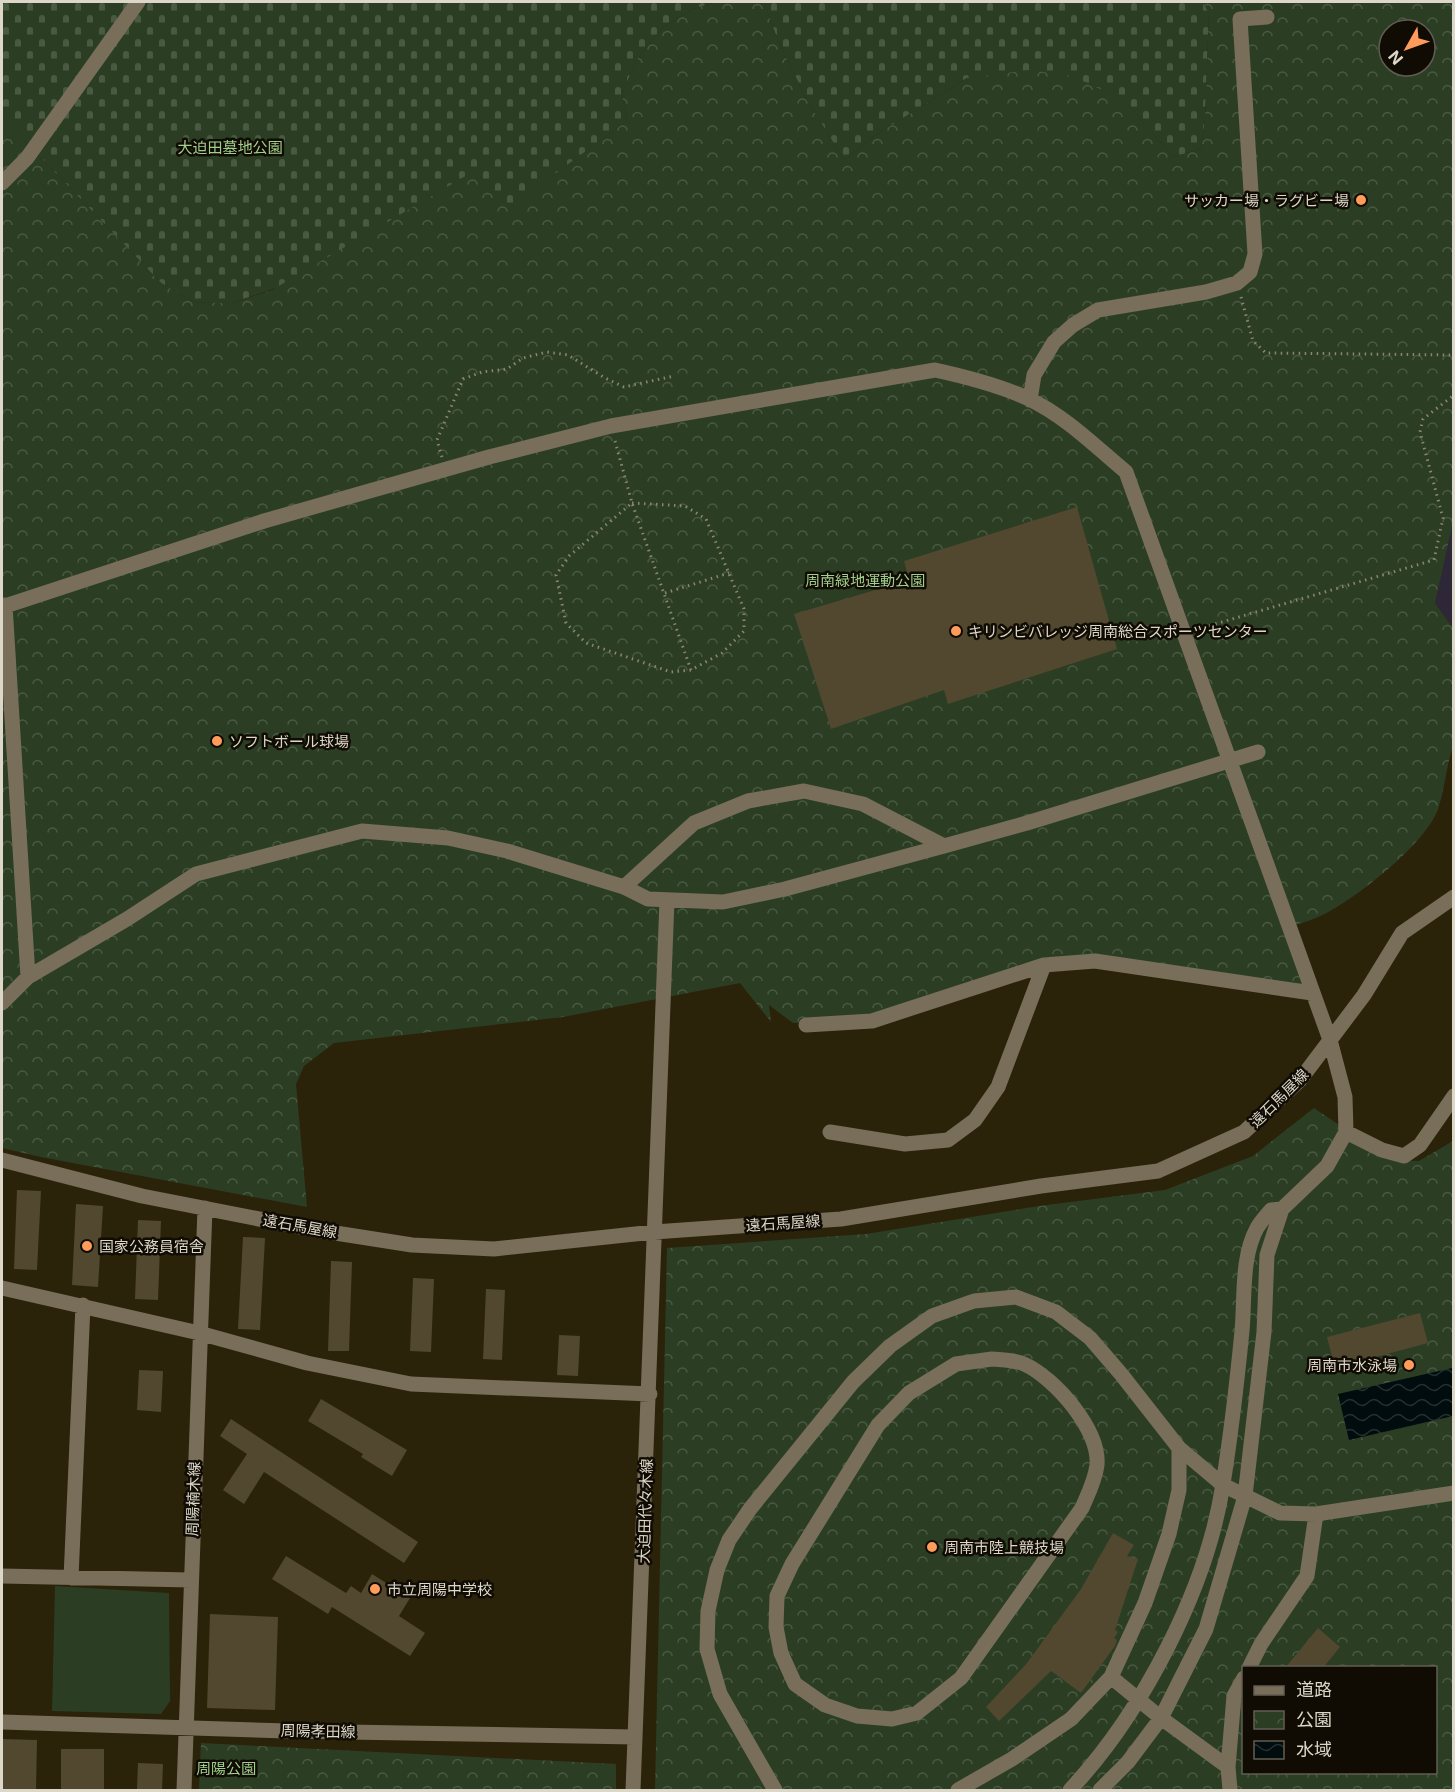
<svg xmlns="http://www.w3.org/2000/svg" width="1455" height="1792" viewBox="0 0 1455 1792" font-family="Inter,'Noto Sans JP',sans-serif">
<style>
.medical{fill:#2d2737}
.grass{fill:#2b3e24}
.cemetery{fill:url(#cemetery-stones)}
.park{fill:url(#park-crowns);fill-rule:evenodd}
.water{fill:url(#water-waves)}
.building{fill:#51482f}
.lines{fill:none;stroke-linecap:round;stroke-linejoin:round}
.path{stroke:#8d8573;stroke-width:3;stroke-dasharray:1.5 4.5;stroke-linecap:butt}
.minor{stroke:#786e59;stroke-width:15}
.poi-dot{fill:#ff9b5b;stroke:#100c04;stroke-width:2}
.labels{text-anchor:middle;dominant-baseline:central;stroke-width:5;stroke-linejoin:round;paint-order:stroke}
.park-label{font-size:15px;fill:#a0cf8d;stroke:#100c04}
.poi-label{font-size:15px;fill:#ddd7c9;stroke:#100c04;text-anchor:start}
.street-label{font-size:15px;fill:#ddd7c9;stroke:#100c04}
</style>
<defs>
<pattern id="cemetery-stones" width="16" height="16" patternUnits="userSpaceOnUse" patternTransform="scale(1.5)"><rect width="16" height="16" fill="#2b3e24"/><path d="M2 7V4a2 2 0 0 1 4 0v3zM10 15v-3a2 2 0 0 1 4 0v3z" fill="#495942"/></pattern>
<pattern id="park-crowns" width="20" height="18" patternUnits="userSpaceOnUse" patternTransform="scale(1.5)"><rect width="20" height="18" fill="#2b3e24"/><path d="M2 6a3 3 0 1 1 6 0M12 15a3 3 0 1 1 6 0" fill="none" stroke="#495942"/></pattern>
<pattern id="water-waves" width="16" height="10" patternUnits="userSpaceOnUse" patternTransform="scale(1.5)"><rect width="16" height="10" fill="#000c0e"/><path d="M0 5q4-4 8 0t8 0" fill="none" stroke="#252f30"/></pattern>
</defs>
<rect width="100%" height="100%" fill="#2b220a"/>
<path class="medical" d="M1453,517v111l-18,-25z"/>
<path class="grass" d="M55,1586l114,7 1,108 -9,13 -109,-3z"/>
<path class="cemetery" d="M2,2h714l-25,8 -29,18 -26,33 -14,33 5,27 -116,86 -279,96 -39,-1 -32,-19 -159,-166z
M764,2h439l6,11 -4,106 -4,30 -28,8 -49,-57 -157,-22 -91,57 -32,25 -37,-60 -29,-59z"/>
<path class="park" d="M716,2h48l14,39 29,59 37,60 32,-25 91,-57 62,-8 43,6 52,24 49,57 28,-8 4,-30 4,-106 -6,-11h250l1,515 -19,86 18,25v118c-7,21 -8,42 -15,63 -12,34 -77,85 -108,102 -13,8 -29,12 -43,17l25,63 -258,-27 -185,60 -76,-1 -24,-18 2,17 -31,-39 -177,34 -229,26 -30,23 -8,18 11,123 -266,-50 -39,-9v-1031l159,166 32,19 39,1 40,-13 197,-116 42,32 116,-85 -5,-27 14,-33 26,-33 29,-18zM1389,30h36v36h-36z
M1314,1108l77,52 28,1 34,-20v649h-798l12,-542 199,-14 173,-28 126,-16 88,-34zM1244,1668h192v104h-192z
M201,1743l415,21v26h-417z"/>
<path class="water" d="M1452,1368l1,48 -104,24 -11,-46z"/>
<path class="building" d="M1077,507l40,142 -169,55 -4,-14 -113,39 -37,-115 115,-34 -5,-19z
M17,1190l24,1 -4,79 -23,-1z
M76,1204l27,2 -5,81 -26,-2z
M138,1220l23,1 -3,79 -23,-1z
M243,1237l22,1 -5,92 -22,-1z
M331,1261l21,1 -3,89h-21z
M413,1278l21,1 -3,73 -21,-1z
M486,1289l19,1 -3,70 -19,-1z
M1420,1313l8,30 -93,25 -8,-31z
M559,1335l21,1 -2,40 -21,-1z
M139,1370l24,1 -2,41 -24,-2z
M321,1399l86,51 -15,26 -31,-19 2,-3 -55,-33z
M231,1419l187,123 -14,21 -140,-91 -20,32 -21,-14 24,-36 -27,-18z
M1113,1533l21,12 -7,11 11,3 -23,71 3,2 -4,6 3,2 -2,6 -34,47 -30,-22 -52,50 -13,-14 41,-44 54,-74z
M286,1556l60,37 5,-7 10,7 11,-19 38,24 -11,18 26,17 -15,23 -78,-49 -4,7 -56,-35z
M210,1614l68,3 -3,93 -68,-2z
M1318,1628l22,19 -17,21h-38z
M2,1739l35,1 -1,51h-34z
M61,1749h43v42h-43z
M138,1763l25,1 -1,27 -25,-2z"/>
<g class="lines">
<path class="path" d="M1241,297l12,44 13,12 188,2
M615,441l17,62 59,167
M442,457l-5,-17 26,-61 19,-7 25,-3 16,-11 24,-6 21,3 37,23 19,9 50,-11
M632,503l53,3 21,13 38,90v22l-22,22 -31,17 -20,2 -85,-29 -20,-20 -10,-48 13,-19z
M665,593l64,-20
M1198,629l236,-69 9,-42 -23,-86 3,-13 31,-24"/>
<path class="minor" d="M2,183l25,-25 111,-156
M1030,400l4,-25 20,-33 19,-17 25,-15 108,-18 31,-9 13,-11 5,-18 -15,-235 27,-2
M5,605l23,372
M2,607l262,-86 225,-64 122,-31 324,-56c32,7 64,15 94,29 36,17 67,48 97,73l204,568 15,57 1,35 -19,34 -45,43 -15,46 -3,77 -19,164 -39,133 -45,89 -33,44 -28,28
M624,887l70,-64 54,-22 56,-10 59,13 81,42
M2,1003l26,-26 99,-58 69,-45 166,-43 86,7 59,13 117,36 24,12 75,3 62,-13 159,-43 83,-23 231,-71
M806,1025l66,-4 172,-56 51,-4 217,32
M830,1132l75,12 43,-4 27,-20 23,-33 46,-122
M1346,1132l36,18 22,6 16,-11 34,-49
M2,1160l140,36 168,33 102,16 82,4 160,-17 187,-13 200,-33 117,-15 86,-39 56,-52 64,-85 38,-62 52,-36
M2,1288l197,45 108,30 104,21 239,10
M992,1359c10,1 23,1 32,5 31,14 76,66 73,101 -2,16 -9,29 -15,43l-121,170 -44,35 -25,6 -35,-3 -32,-11 -30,-21 -14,-31 -5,-26 1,-31 15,-32 86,-139 31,-32 47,-29z
M2,1576l189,4
M71,1578l12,-273
M1249,1668l12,-24 46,-68 9,-62
M1111,1677l50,41 67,49
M2,1722l285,9 348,6
M184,1790l21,-582
M633,1790l34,-890
M775,1790l-55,-96 -13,-45 1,-38 9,-41 12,-30 21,-31 103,-127 37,-36 42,-30 42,-15 42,-4 40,15 34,26 31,36 58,74 44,37 57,28 36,1 138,-21
M958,1790l54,-31 59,-40 40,-42 34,-74 24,-69 10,-44v-42
M1070,1790c72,-77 137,-201 153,-306 8,-50 14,-102 19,-153 3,-33 -1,-74 15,-103 4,-7 10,-13 14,-18l11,-1
M1230,1790l-2,-23 6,-71 10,-18"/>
</g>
<g class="poi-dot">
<circle cx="1361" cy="200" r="6"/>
<circle cx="956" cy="631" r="6"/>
<circle cx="217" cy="741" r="6"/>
<circle cx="87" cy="1246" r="6"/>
<circle cx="1409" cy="1365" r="6"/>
<circle cx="932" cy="1547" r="6"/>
<circle cx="375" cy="1589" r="6"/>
</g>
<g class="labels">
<g class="park-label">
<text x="230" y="147">大迫田墓地公園</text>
<text x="865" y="580">周南緑地運動公園</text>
<text x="226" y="1768">周陽公園</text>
</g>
<g class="poi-label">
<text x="1349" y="200" text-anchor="end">サッカー場・ラグビー場</text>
<text x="968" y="631">キリンビバレッジ周南総合スポーツセンター</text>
<text x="229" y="741">ソフトボール球場</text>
<text x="99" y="1246">国家公務員宿舎</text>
<text x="1397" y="1365" text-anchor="end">周南市水泳場</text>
<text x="944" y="1547">周南市陸上競技場</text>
<text x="387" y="1589">市立周陽中学校</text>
</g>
<g class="street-label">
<text transform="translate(1279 1098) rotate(-45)">遠石馬屋線</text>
<text transform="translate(783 1223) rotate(-4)">遠石馬屋線</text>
<text transform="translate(300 1226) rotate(10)">遠石馬屋線</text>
<text transform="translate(193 1499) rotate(-88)">周陽楠木線</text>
<text transform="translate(645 1511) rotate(-88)">大迫田代々木線</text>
<text transform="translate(318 1731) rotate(1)">周陽孝田線</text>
</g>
</g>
<rect width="1455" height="1792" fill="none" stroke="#ddd7c9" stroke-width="6"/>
<rect x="1242" y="1666" width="195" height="108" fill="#100c04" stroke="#625d53" stroke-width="1.5"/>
<rect x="1254" y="1686" width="30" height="9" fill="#786e59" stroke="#625d53" stroke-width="1.5"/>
<text x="1296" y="1696" font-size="18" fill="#ddd7c9">道路</text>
<rect x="1254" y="1711" width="30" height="18" fill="url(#park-crowns)" stroke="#625d53" stroke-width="1.5"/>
<text x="1296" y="1726" font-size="18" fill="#ddd7c9">公園</text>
<rect x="1254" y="1741" width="30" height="18" fill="url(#water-waves)" stroke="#625d53" stroke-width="1.5"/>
<text x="1296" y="1756" font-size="18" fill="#ddd7c9">水域</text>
<g transform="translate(1407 48) rotate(230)"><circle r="28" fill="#100c04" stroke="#625d53" stroke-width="1.5"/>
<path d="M0-4.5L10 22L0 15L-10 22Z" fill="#ff9b5b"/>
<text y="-9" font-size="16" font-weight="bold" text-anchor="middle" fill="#ddd7c9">N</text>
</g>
</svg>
